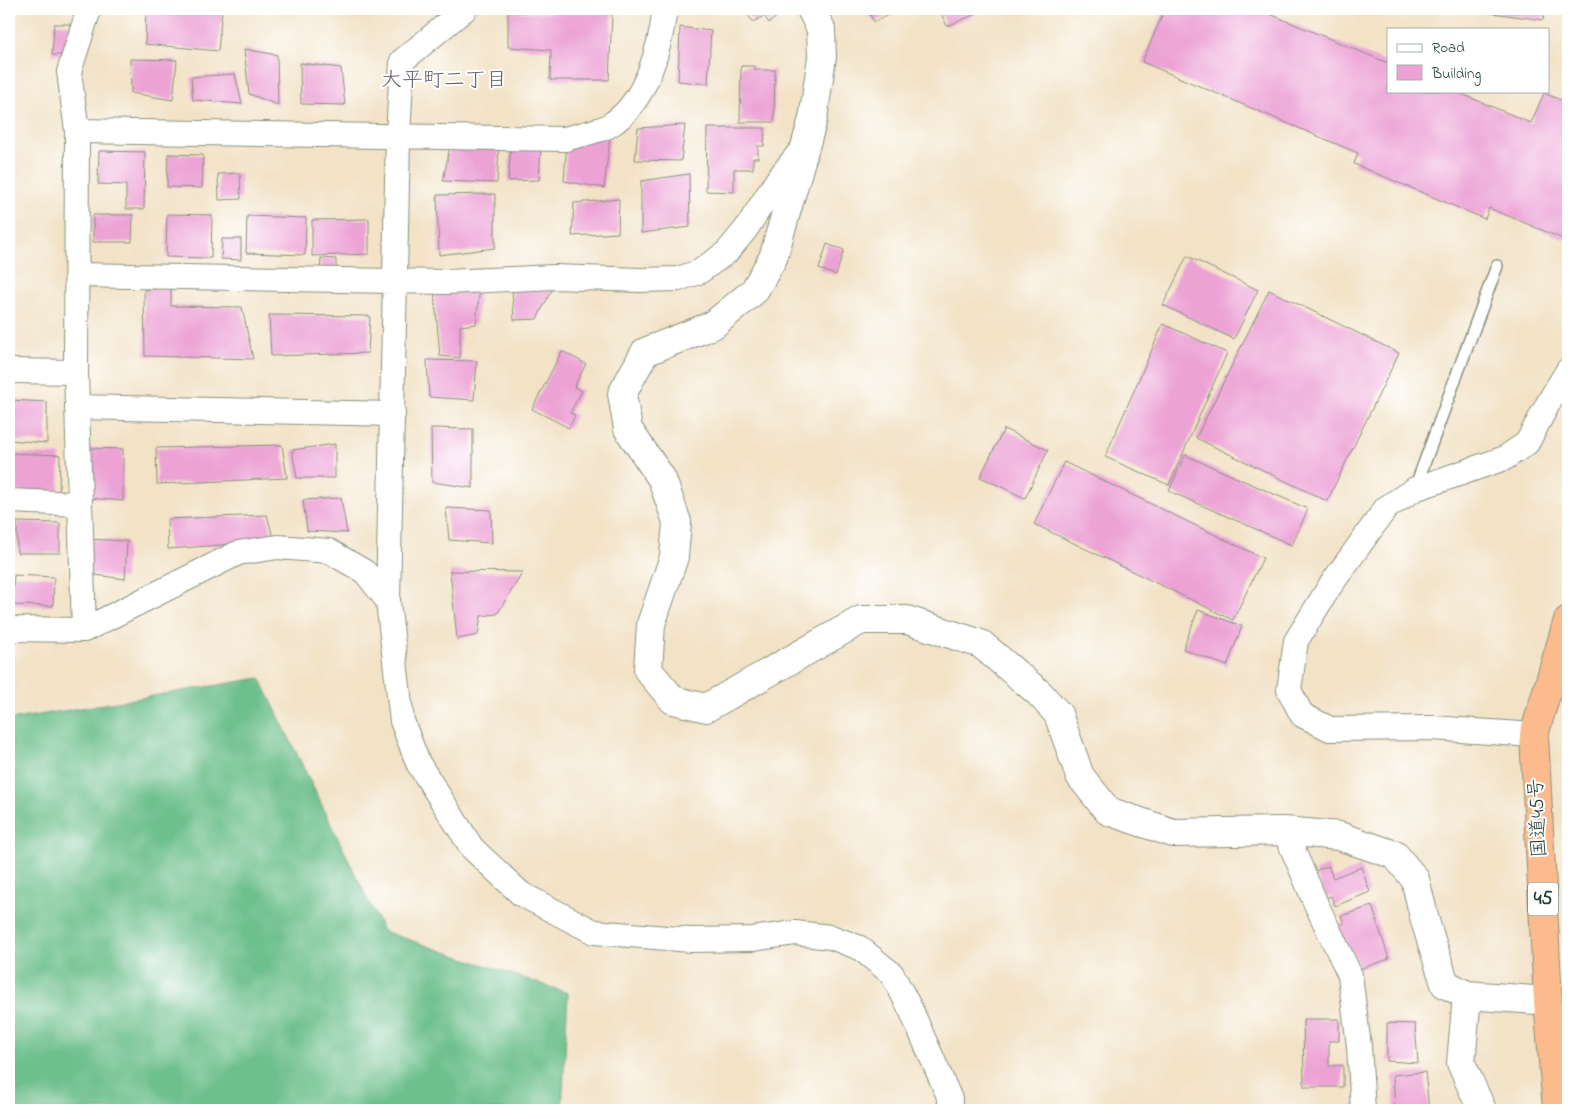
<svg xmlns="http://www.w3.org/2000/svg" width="1577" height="1119" viewBox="0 0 1577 1119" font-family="'Indie Flower','Klee One',sans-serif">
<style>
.forest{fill:#6dbf8c;stroke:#467e60}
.building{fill:#eca2d5}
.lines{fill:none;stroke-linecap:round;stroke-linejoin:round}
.service-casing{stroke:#88907d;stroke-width:14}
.minor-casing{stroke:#88907d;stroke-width:26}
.tertiary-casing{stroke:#88907d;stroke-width:30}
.trunk-casing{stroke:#88907d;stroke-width:30}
.service{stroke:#fff;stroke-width:11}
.minor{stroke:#fff;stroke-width:24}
.tertiary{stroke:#fff;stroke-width:28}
.trunk{stroke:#fbbb8c;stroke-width:28}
.labels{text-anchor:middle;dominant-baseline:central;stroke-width:4;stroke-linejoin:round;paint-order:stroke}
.shield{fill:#fff;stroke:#627771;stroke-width:1}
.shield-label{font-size:19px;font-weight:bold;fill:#1f3d34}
.street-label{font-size:20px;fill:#1f3d34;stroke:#fff}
.neighbourhood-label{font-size:21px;fill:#67606c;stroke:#fff}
</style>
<rect width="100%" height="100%" fill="#fff"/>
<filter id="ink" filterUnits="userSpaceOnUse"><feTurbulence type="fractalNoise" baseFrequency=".02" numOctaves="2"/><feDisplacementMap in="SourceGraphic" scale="10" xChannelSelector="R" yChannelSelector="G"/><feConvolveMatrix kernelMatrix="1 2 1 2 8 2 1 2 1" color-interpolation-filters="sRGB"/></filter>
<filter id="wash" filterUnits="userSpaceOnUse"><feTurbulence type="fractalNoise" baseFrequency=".0096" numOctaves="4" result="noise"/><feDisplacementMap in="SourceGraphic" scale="20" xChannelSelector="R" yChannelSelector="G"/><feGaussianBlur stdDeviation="1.12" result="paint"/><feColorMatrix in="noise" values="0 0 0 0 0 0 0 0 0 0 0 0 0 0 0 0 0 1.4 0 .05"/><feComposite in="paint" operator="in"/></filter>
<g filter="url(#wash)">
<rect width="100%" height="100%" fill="#f2e2c6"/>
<path class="forest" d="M260,678l123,253 185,62 -6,117h-553v-390z"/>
<g id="blocks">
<path class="building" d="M146,9h76l-4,42 -73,-7z
M744,9h43l-18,14 -5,-7 -11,6z
M867,9h33l-26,13z
M939,9h35l2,5 -29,12z
M1165,9h93l130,54v28h67l76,32 13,-30 24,10v138l-79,-33 -4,11 -131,-55 4,-11 -216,-91z
M1463,9h82l-2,11z
M508,12l104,1 -3,67h-59l1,-30 -43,-3z
M54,24h16l-2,31h-16z
M680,27l31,4 -3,53 -30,-3z
M244,49l33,6 1,50 -29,-11z
M130,59l47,1 -4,40 -42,-7z
M300,63l41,5 4,37 -44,-1z
M741,66h14v4h20l-1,52h-34z
M235,74l7,30 -49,-4 -2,-23z
M685,125l-4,36 -46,-1 3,-32z
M707,128h58l-1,18h-6v12h-5v11h-19v23l-28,-1z
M610,137l-6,51 -40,-7 3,-39z
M511,145l30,3 -2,32 -31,1z
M450,146l49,1 -2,36 -54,-2z
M99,151l46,1 -1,57h-18v-24l-28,-1z
M168,154l35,1 -1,33 -35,-1z
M240,173l1,26 -22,1 -1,-26z
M689,174l1,53 -49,6v-52z
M495,194v54l-56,7 -2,-60z
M619,199l-1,34 -46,3 2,-33z
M167,214l45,1 -1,43 -45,-1z
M93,215h40l-1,27h-39z
M247,216l59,2 -1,37 -59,-2z
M369,219v35l-57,2v-36z
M222,239h19v21l-20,-1z
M827,244l17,6 -8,25 -17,-6z
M1187,256l71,34 -24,49 -71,-34z
M321,258l15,1v14h-16z
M171,287v19l71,1 11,52 -108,-3 -1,-66z
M480,287l-4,37 -16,2v32l-20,-2 -6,-66z
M553,287l-16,32 -23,1 -2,-31z
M1269,290l130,63 -72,148 -131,-63z
M269,315l101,1 -2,37 -97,3z
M1163,324l64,29 -58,132 -64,-28z
M562,351l24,13 -12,23 8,4 -12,22 5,2 -6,13 -37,-19z
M427,360l50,1 -3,39 -45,-3z
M9,400l38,2v41l-38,-3z
M431,428l42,1v59l-41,-6z
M1004,429l44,21 -23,48 -45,-21z
M335,444v34h-38l-5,-28z
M282,445l5,33 -130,6 -1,-36z
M89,448l34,1v52l-33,-3z
M9,453l51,2 -1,39 -50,-4z
M1185,455l123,54 -16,36 -123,-54z
M1064,462l199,96 -30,62 -199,-96z
M341,498l6,35 -40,-2 -4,-31z
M446,508l45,2 1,33 -43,-3z
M267,515l7,26 -106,8 -1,-30z
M17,522l43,1v30h-43z
M87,539l40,2 -2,38 -37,-5z
M450,571l73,1 -26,42 -16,2 -3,19 -21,4z
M14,575l40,2 -1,29 -41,-1z
M1198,610l44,16 -15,40 -44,-17z
M1328,866l5,12 28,-11 9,25 -35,14 -4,-10 -6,2 -10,-27z
M1372,906l17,53 -30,10 -6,-17 -7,2 -10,-28 8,-3 -3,-7z
M1303,1019h36v22h-10v25l14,-1v22h-39z
M1387,1023l28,1 3,39 -31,-2z
M1425,1072l4,38h-34l-2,-35z"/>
</g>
</g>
<g filter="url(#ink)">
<use href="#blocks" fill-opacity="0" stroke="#88907d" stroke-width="1"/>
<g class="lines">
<defs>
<path id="service" d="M1415,488l82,-222"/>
<path id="minor" d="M77,131l488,8c12,-4 36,-8 45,-14 36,-22 50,-77 55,-116
M77,275l369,7 108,-5 86,3 38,-1 21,-7 28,-20 19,-23 32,-50 25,-31
M9,371l67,1
M77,407l316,7
M9,501l71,3
M388,601l10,-465 4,-75 63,-52
M9,629l75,1 -8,-258 1,-241 -8,-59 20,-63
M84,630l154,-77 40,-6 51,4 36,21 23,29 14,120 16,42 54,85 49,46 73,38 97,8 61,-1 43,-6 36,4 29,11 32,26 19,36 39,89v11
M1534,735l-102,-7 -102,1 -28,-14 -13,-25 7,-49 34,-55 56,-78 29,-19 90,-31 22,-15 23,-43 18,-30
M1285,831l31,73 34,71 9,71 4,64"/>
<path id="tertiary" d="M811,9l10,20 1,28 -9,62 -40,139 -19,33 -41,34 -68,27 -23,42 6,35 34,50 15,43 -3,35 -23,67 -3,46 25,30 33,8 155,-88h46l74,24 58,49 19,21 22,62 28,35 65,22 112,-2 54,5 56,19 20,24 10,42 20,63 22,11 81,6
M1467,995l-6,68 21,47"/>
<path id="trunk" d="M1557,1110l-9,-109 -14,-266 34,-115"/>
</defs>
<use href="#service" class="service-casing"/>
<use href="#minor" class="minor-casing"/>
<use href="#tertiary" class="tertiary-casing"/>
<use href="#trunk" class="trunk-casing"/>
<use href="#service" class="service"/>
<use href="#minor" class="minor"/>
<use href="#tertiary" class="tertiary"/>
<use href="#trunk" class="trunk"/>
</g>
</g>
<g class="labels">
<rect class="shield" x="1528" y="882.5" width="30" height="33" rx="4"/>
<g class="shield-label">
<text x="1543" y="899">45</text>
</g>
<g class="street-label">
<text transform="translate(1539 818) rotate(-93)">国道45号</text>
</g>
<g class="neighbourhood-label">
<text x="444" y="81">大平町二丁目</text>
</g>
</g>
<rect width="1577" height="1119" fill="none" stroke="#fff" stroke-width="30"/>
<rect x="1387" y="28" width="162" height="65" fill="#ffffff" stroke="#a5b1ae"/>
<rect x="1397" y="44" width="25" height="8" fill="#ffffff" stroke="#a5b1ae"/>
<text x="1432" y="52" font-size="15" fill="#1f3d34">Road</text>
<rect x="1397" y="65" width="25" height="15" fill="#eca2d5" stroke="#a5b1ae"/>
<text x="1432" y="78" font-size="15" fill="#1f3d34">Building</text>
</svg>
